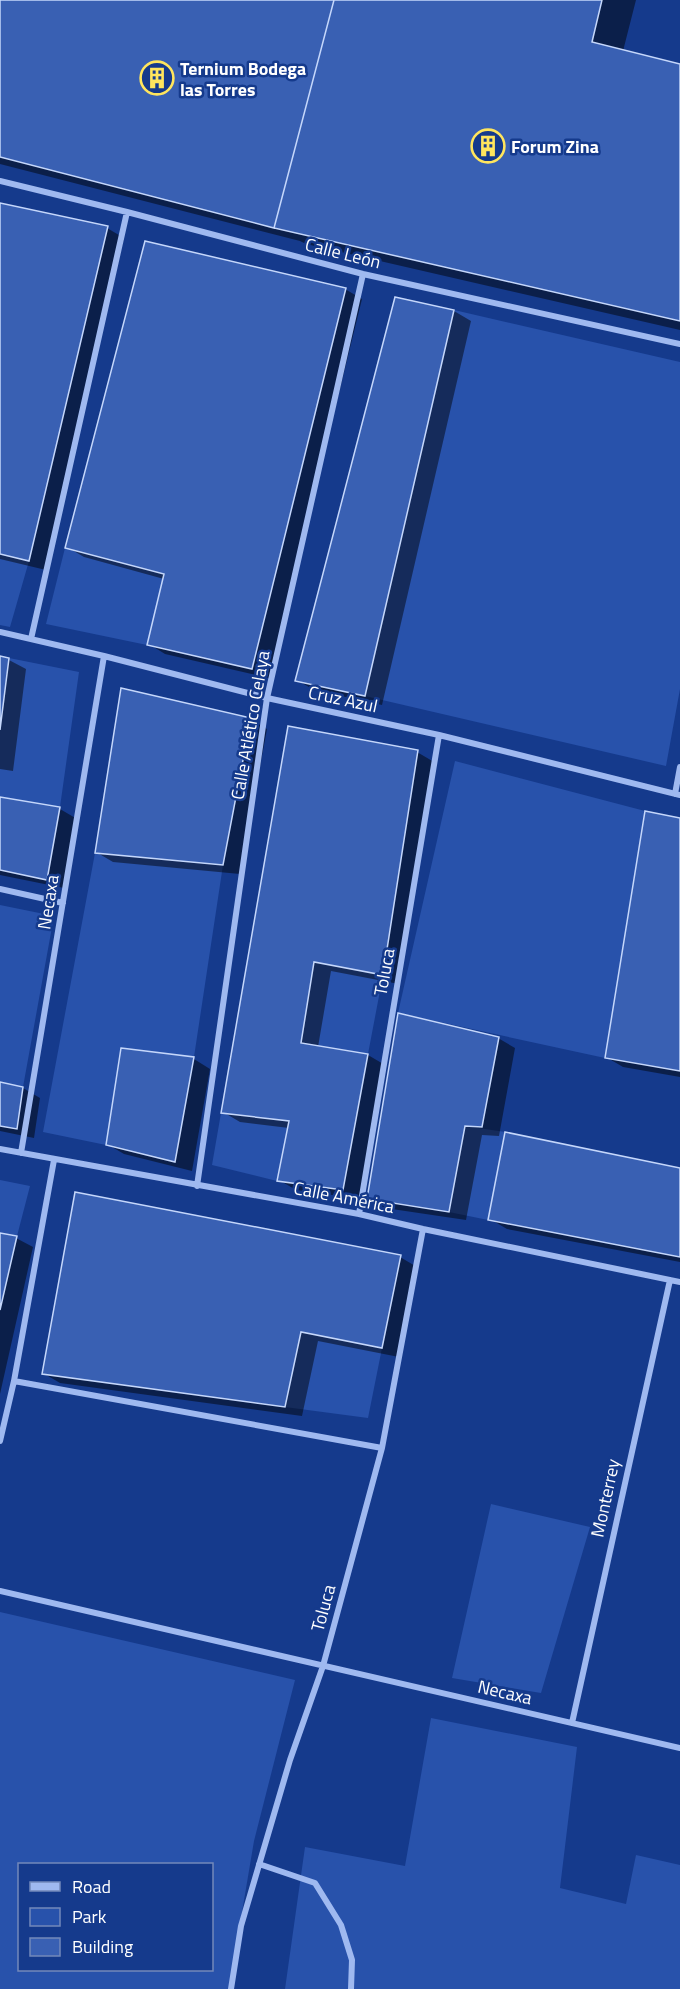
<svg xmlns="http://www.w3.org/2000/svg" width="680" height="1989" viewBox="0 0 680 1989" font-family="'Titillium Web',sans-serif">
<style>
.green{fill:#2852ab;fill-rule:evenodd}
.shadow{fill:#0007}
.building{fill:#3960b3;stroke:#c5d7fb;stroke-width:1.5}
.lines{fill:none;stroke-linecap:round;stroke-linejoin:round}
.minor{stroke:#9fb9f0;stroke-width:6}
.labels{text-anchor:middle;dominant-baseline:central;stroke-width:5;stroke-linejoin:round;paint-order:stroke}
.poi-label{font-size:18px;font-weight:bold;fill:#fff;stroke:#153a8c;text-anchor:start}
.street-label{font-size:18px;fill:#fff;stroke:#153a8c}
</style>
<rect width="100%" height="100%" fill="#153a8c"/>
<path class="green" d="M454,310l226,52v327l-14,77 -301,-70z
M65,548l99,26 -17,71 -101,-21z
M0,554l29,7 -19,66 -10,-2z
M9,658l70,14 -19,135 -60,-10v-67z
M455,761l190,50 -40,247 -207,-45z
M95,853l128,12 -29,192 -73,-9 -15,97 -63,-13z
M0,905l54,11 -31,171 -23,-5z
M314,962l69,13 -15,79 -67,-11z
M221,1113l68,8 -12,60 -65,-16z
M465,1126l40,6 -17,88 -39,-8z
M0,1180l30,6 -13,50 -17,-3z
M301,1332l81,16 -14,70 -83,-11z
M491,1504l99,23 -49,166 -89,-15z
M0,1612l295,68 -41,161 -25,148h-229zM20,1864h192v106h-192z
M431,1718l146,29 -17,141 66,16 10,-49 44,10v124h-395l20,-142 100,19z"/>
<path class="shadow" d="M1,0h635l-13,51 57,15v264l-374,-86 -6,-3 -300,-77z
M0,205l107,23 17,10 -78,332 -46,-11z
M345,289l17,10 -93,379 -104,-24 -16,-10 15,-65 -80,-22 -17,-10z
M454,311l17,10 -89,384 -68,-15 -17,-10z
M0,658l9,2 17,9 -13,102 -13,-2z
M250,719l17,10 -27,145 -127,-12 -17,-10z
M417,752l17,10 -35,222 -68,-13 -13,76 50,8 17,10 -25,134 -64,-9 -17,-10 10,-52 -49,-6 -17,-10z
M0,799l60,10 17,10 -13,69 -64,-13z
M680,819v258l-57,-10 -17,-10z
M498,1038l17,10 -16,88 -17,-1 -16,85 -81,-12 -17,-10z
M194,1059l16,10 -18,102 -68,-17 -17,-10z
M0,1083l23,5 17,10 -6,40 -34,-7z
M680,1169v93l-173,-33 -17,-10z
M0,1235l16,3 17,9 -33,147z
M400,1257l17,10 -18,90 -81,-16 -16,75 -242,-33 -17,-10z"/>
<path class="building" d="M0,0h334l-60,228 -274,-71z
M334,0h268l-10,42 88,22v257l-406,-93z
M0,203l108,23 -79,335 -29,-7z
M145,241l201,47 -94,381 -105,-24 17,-71 -99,-26z
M395,297l59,13 -89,386 -70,-15z
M0,656l9,2 -9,72z
M121,688l130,30 -28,147 -128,-12z
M288,726l130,24 -35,225 -69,-13 -13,81 67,11 -25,136 -66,-9 12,-60 -68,-8z
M0,797l60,10 -13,73 -47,-10z
M645,811l35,7v253l-75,-13z
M398,1013l101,24 -17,90 -17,-1 -16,86 -82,-13z
M121,1048l73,9 -19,105 -69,-17z
M0,1082l23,5 -6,42 -17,-3z
M505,1132l175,36v89l-192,-37z
M75,1192l326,63 -19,93 -81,-16 -16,75 -243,-33z
M0,1233l17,3 -17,74z"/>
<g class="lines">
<path class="minor" d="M0,181l127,31 236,62 317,70
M0,632l104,24 163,42 172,37 241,60
M31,639l96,-427
M675,794l5,-27
M0,889l63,14
M0,1149l359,65 64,15 257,53
M21,1153l83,-497
M197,1186l70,-488 96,-424
M359,1214l80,-479
M14,1381l368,67
M0,1441l14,-60 40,-221
M0,1591l680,157
M572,1723l98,-443
M259,1864l56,19 26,42 11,35 -1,29
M231,1989l10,-63 49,-166 33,-94 59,-218 41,-219"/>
</g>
<defs>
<symbol id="building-ring" viewBox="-11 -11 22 22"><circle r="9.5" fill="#153a8c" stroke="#ffe55d" stroke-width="1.5"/><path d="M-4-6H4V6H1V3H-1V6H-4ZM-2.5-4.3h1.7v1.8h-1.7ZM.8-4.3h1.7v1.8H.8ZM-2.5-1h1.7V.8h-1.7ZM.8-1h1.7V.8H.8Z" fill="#ffe55d"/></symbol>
</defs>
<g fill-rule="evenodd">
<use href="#building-ring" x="138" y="59" width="38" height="38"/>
<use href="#building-ring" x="469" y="127" width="38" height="38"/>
</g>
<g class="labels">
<g class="poi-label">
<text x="180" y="68">Ternium Bodega<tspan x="180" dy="21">las Torres</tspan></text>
<text x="511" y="146">Forum Zina</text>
</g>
<g class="street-label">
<text transform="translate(343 253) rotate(14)">Calle León</text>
<text transform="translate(343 699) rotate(12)">Cruz Azul</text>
<text transform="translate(250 725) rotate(-80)">Calle Atlético Celaya</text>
<text transform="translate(48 902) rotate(-81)">Necaxa</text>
<text transform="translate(384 972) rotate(-80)">Toluca</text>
<text transform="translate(344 1197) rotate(11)">Calle América</text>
<text transform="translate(605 1498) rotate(-78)">Monterrey</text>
<text transform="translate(323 1608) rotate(-75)">Toluca</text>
<text transform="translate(505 1692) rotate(13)">Necaxa</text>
</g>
</g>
<rect x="18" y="1863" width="195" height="108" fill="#153a8c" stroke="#7389ba" stroke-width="1.5"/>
<rect x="30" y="1882" width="30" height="9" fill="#9fb9f0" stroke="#7389ba" stroke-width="1.5"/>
<text x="72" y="1893" font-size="18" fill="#ffffff">Road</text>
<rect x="30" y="1908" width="30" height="18" fill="#2852ab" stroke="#7389ba" stroke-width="1.5"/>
<text x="72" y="1923" font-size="18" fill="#ffffff">Park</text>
<rect x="30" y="1938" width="30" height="18" fill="#3960b3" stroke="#7389ba" stroke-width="1.5"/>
<text x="72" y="1953" font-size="18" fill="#ffffff">Building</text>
</svg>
